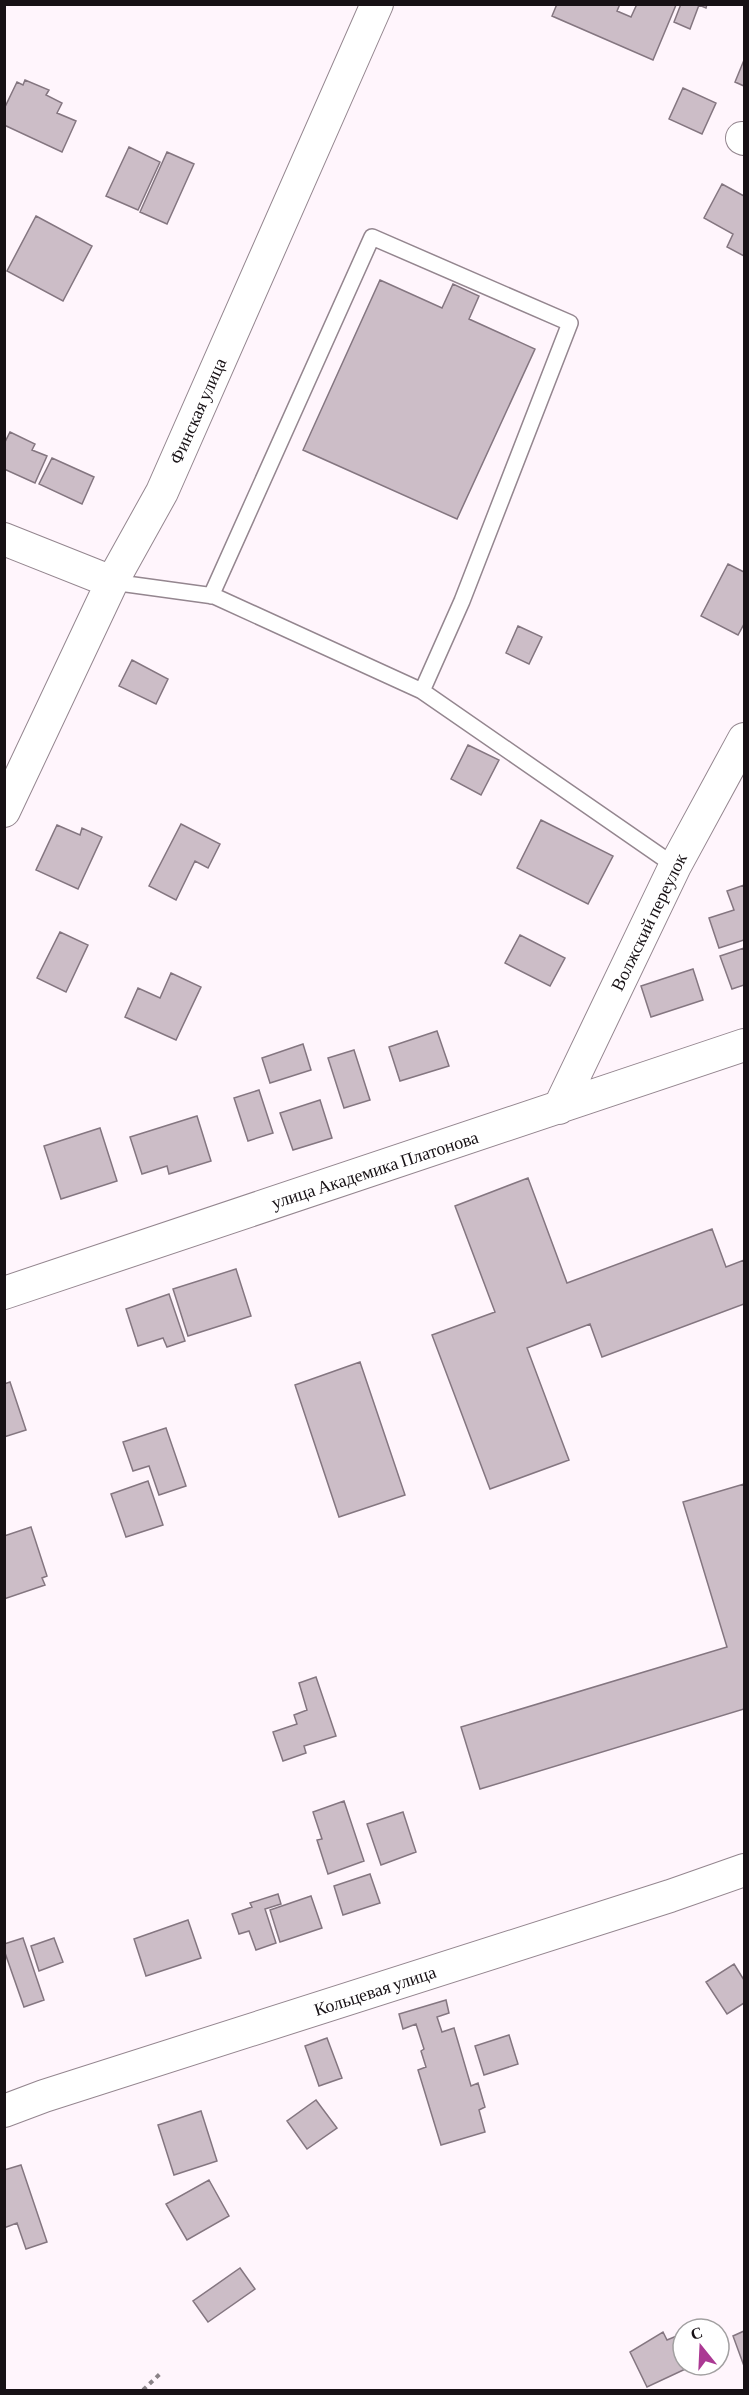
<svg xmlns="http://www.w3.org/2000/svg" width="749" height="2395" viewBox="0 0 749 2395" font-family="'Crimson Pro',serif">
<style>
.building{fill:#ccbdc7;stroke:#847680;stroke-width:1.5}
.lines{fill:none;stroke-linecap:round;stroke-linejoin:round}
.service-casing{stroke:#94868f;stroke-width:18}
.minor-casing{stroke:#94868f;stroke-width:34}
.path{stroke:#8a8287;stroke-width:4;stroke-dasharray:4.5 4.5;stroke-linecap:butt}
.service{stroke:#fff;stroke-width:15}
.minor{stroke:#fff;stroke-width:32}
.labels{text-anchor:middle;dominant-baseline:central;stroke-width:6;stroke-linejoin:round;paint-order:stroke}
.street-label{font-size:18px;fill:#171115;stroke:#fff}
</style>
<rect width="100%" height="100%" fill="#fff5fc"/>
<path class="building" d="M557,4h63l-3,7 14,6 6,-13 39,1 -23,55 -101,-44z
M681,4h26l-1,4 -7,-3 -9,24 -16,-7z
M744,60v26l-9,-4z
M25,80l24,10 -3,5 16,8 -5,10 19,8 -14,31 -58,-27v-16l13,-27 6,3z
M683,88l33,15 -14,31 -33,-15z
M129,147l31,15 -22,48 -32,-14z
M167,152l27,12 -27,60 -27,-12z
M722,184l22,12v60l-17,-9 6,-13 -29,-16z
M36,216l56,30 -29,55 -56,-30z
M380,280l62,28 11,-24 26,12 -10,23 66,30 -78,170 -154,-69z
M10,432l25,12 -3,6 15,6 -12,27 -31,-14v-25z
M52,458l42,19 -12,27 -43,-20z
M728,564l16,8v52l-6,11 -37,-19z
M518,626l24,11 -13,27 -23,-11z
M132,660l36,19 -12,25 -37,-18z
M468,745l31,15 -18,35 -30,-16z
M541,820l72,36 -25,48 -71,-36z
M181,824l39,20 -12,24 -13,-7 -19,39 -27,-14z
M57,825l23,10 2,-7 20,9 -24,52 -42,-19z
M744,885v55l-25,8 -10,-30 25,-8 -7,-19z
M60,932l28,13 -22,47 -29,-14z
M520,935l45,23 -15,28 -45,-23z
M744,948v37l-12,4 -12,-33z
M693,969l10,31 -52,17 -10,-31z
M171,973l30,14 -25,53 -51,-23 13,-29 22,10z
M437,1031l12,35 -49,15 -11,-34z
M303,1044l8,26 -41,13 -8,-25z
M354,1050l16,50 -26,8 -16,-50z
M259,1090l14,43 -25,8 -14,-43z
M320,1100l12,38 -39,12 -13,-37z
M197,1116l14,45 -42,13 -2,-8 -25,8 -12,-37z
M100,1128l17,53 -56,18 -17,-53z
M528,1178l39,105 145,-54 14,38 18,-7v44l-142,53 -12,-33 -63,24 42,112 -79,29 -58,-154 63,-23 -40,-106z
M236,1269l15,47 -63,20 -15,-47z
M169,1294l16,47 -18,6 -4,-9 -25,8 -12,-37z
M360,1362l45,133 -66,22 -44,-132z
M10,1382l16,48 -22,7v-53z
M166,1428l20,58 -27,9 -10,-29 -16,5 -10,-29z
M148,1481l15,44 -37,12 -15,-43z
M744,1484v225l-264,80 -19,-62 266,-80 -44,-145z
M31,1527l16,49 -5,2 3,7 -41,14v-63z
M316,1677l20,59 -32,10 2,7 -23,8 -10,-29 24,-8 -3,-9 13,-5 -8,-27z
M344,1801l20,60 -36,13 -11,-34 5,-1 -9,-27z
M403,1812l13,40 -35,13 -14,-41z
M370,1874l10,29 -37,12 -9,-29z
M278,1894l3,10 -16,5 11,34 -20,7 -7,-19 -10,3 -7,-20 20,-7 -2,-4z
M311,1896l11,32 -42,14 -10,-32z
M188,1920l13,38 -55,18 -12,-37z
M23,1938l21,62 -20,7 -20,-57v-6z
M54,1938l9,24 -24,9 -8,-25z
M734,1964l10,16v23l-17,11 -21,-32z
M446,2000l3,13 -12,4 5,15 12,-4 17,58 7,-3 7,24 -6,3 6,22 -44,13 -23,-75 8,-3 -5,-16 3,-2 -8,-25 -13,5 -4,-15z
M509,2035l9,29 -34,11 -9,-29z
M327,2038l15,40 -23,8 -14,-40z
M316,2100l21,28 -30,21 -20,-28z
M201,2111l16,50 -43,14 -16,-50z
M21,2165l26,77 -21,7 -9,-26 -13,5v-58z
M209,2180l20,36 -42,24 -21,-36z
M240,2268l15,21 -47,33 -15,-21z
M744,2331v35l-11,-30z
M663,2332l4,8 12,-5 4,9v21h11l-47,22 -17,-35z"/>
<g class="lines">
<defs>
<path id="service" d="M112,582l102,14 208,95 253,175
M211,596l161,-359 198,86 -108,278 -40,90"/>
<path id="minor" d="M742,138l2,1
M4,539l108,43
M4,811l108,-229 50,-90 215,-488
M559,1108l116,-242 69,-127
M4,1293l740,-248
M4,2111l40,-15 626,-200 74,-26"/>
</defs>
<use href="#service" class="service-casing"/>
<use href="#minor" class="minor-casing"/>
<path class="path" d="M143,2390l19,-18"/>
<use href="#service" class="service"/>
<use href="#minor" class="minor"/>
</g>
<g class="labels">
<g class="street-label">
<text transform="translate(198 411) rotate(-66)">Финская улица</text>
<text transform="translate(649 922) rotate(-64)">Волжский переулок</text>
<text transform="translate(375 1170) rotate(-18)">улица Академика Платонова</text>
<text transform="translate(375 1991) rotate(-18)">Кольцевая улица</text>
</g>
</g>
<rect width="749" height="2395" fill="none" stroke="#171115" stroke-width="12"/>
<g transform="translate(701 2347) rotate(342)"><circle r="28" fill="#ffffff" stroke="#a2a0a1" stroke-width="1.5"/>
<path d="M0-4.5L10 22L0 15L-10 22Z" fill="#ab3993"/>
<text y="-9" font-size="16" font-weight="bold" text-anchor="middle" fill="#171115">С</text>
</g>
</svg>
